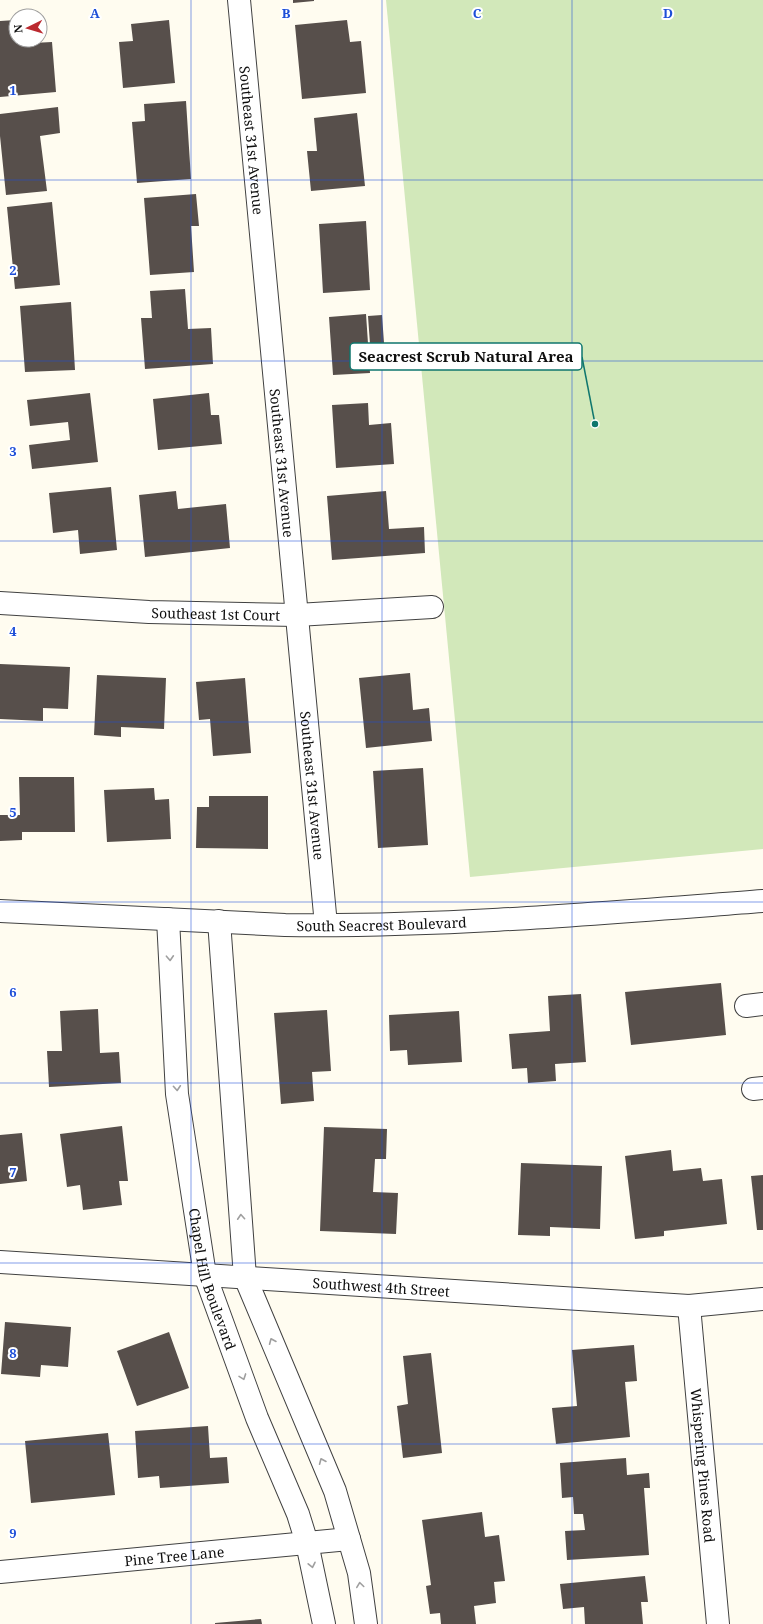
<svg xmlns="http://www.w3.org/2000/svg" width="763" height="1624" viewBox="0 0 763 1624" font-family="'Noto Serif',serif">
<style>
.green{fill:#d2e8ba}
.building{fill:#574f4b}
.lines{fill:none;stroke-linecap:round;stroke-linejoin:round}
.minor-casing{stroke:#414141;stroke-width:24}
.minor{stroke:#fff;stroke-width:22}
.oneway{stroke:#9f9f9f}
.grid{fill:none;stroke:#1d4ed8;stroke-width:1;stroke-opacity:0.55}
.labels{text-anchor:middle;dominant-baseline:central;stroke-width:4;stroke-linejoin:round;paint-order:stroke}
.street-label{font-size:14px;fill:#0e0e0e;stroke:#fff}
.grid-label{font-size:13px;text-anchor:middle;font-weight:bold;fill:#1d4ed8;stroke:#fff;stroke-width:4;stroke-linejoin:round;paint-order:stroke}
.leader{fill:none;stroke:#0f766e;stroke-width:1.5}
.callout-dot{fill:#0f766e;stroke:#fff;stroke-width:1.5}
.callout{fill:#fff;stroke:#0f766e;stroke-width:1.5}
.callout-label{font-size:15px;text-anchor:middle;font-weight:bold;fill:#0e0e0e}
</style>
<rect width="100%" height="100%" fill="#fffcf0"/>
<path class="green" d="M386,0h377v849l-293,28z"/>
<path class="building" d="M293,0h21v1l-21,2z
M16,20v20h17v3l19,-1 4,50 -56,5v-76z
M169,20l6,63 -52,5 -4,-46 14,-1 -2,-17z
M347,20l3,22 11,-1 5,52 -64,6 -7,-74z
M186,101l5,78 -54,4 -5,-61 13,-1 -1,-17z
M58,107l2,26 -20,3 7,55 -41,4 -6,-59v-22z
M357,113l8,73 -54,5 -4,-40h10l-3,-33z
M196,194l3,32h-8l3,46 -44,3 -6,-77z
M52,202l8,83 -45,4 -8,-82z
M366,221l4,69 -47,3 -4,-69z
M185,289l3,40 23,-1 2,36 -68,5 -4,-51h11l-2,-27z
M71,302l4,68 -50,2 -5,-66z
M366,314l4,59 -37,2 -4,-58z
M382,315l3,42 -14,1 -3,-42z
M90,393l8,69 -66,7 -3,-24 41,-5 -2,-18 -38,4 -3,-26z
M209,393l2,22h8l3,29 -64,6 -5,-51z
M368,403l1,22 22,-2 3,41 -58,4 -4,-63z
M111,487l6,63 -37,4 -2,-24 -25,3 -4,-40z
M176,491l2,18 48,-5 4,44 -85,9 -6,-62z
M386,491l3,38 35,-2 1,26 -93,7 -5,-64z
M0,664l70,3 -2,42 -25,-1v13l-43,-2z
M410,673l3,37 16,-2 3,33 -66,7 -7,-70z
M97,675l69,3 -2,51 -43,-2v10l-27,-2z
M245,678l6,75 -38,3 -3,-37 -11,1 -3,-38z
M423,768l5,77 -50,3 -5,-77z
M19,777h55l1,55h-53v8l-22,1v-26h20z
M154,788l1,12 14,-1 2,40 -64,3 -3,-52z
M209,796h59v53l-72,-1 1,-41h12z
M721,983l5,52 -95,10 -6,-53z
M581,994l5,68 -31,2 1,17 -28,2 -1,-15 -15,1 -3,-35 41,-3 -2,-35z
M98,1009l2,44 19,-1 2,31 -72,4 -2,-36h15l-2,-40z
M327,1010l4,61 -19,1 2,29 -33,3 -7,-91z
M459,1011l3,51 -54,3 -1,-15 -17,1 -1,-36z
M122,1126l6,55h-9l3,24 -39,5 -3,-25 -13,2 -7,-53z
M324,1127l63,2 -1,30h-11l-2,33 25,1 -2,41 -76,-3z
M22,1133l5,48 -27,3v-49z
M671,1150l2,21 28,-3 2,13 19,-2 5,45 -63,7v5l-29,3 -10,-83z
M521,1163l81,3 -2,63 -50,-2v9l-32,-1z
M763,1175v55h-6l-6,-54z
M5,1322l66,5 -3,40 -27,-2 -1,12 -39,-3z
M169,1332l20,56 -52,18 -20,-55z
M634,1345l3,36 -12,1 5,55 -74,7 -4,-36 25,-2 -5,-56z
M431,1353l11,100 -39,5 -6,-52 11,-2 -5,-48z
M208,1426l2,32 17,-1 2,26 -69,5 -1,-12 -21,2 -3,-47z
M108,1433l7,62 -84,8 -6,-62z
M626,1458l1,17 22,-2 1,15h-6l5,67 -82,5 -2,-29 20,-1 -2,-16h-9l-1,-17 -11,1 -2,-35z
M482,1512l3,25 14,-2 6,46 -11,1 2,21 -22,3 2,18h-35l-1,-11 -10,1 -4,-28 5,-1 -9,-65z
M645,1576l3,26h-7l2,22h-58l-1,-17 -21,2 -3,-25z
M261,1619l1,5h-47v-1z"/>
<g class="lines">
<defs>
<g id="minor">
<path id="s1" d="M239,0l87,925"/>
<path id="s2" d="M0,603l149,9 148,3 135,-8"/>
<path id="s3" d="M0,911l285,14c159,2 319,-12 478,-24"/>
<path id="s4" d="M168,919l9,175 28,181 52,143 41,96 9,29 17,81"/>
<path d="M219,921l26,356 90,214 24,82 7,51"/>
<path d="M746,1006l17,-2"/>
<path d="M753,1089l10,-1"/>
<path id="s5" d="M0,1262l689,44 74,-7"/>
<path id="s6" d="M689,1306l29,318"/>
<path id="s7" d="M0,1572l349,-33"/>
</g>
</defs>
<use href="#minor" class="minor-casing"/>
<use href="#minor" class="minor"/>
</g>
<defs><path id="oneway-chevron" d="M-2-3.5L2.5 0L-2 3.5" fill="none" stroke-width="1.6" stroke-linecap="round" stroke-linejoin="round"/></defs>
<g class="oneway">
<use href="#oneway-chevron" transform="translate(170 958) rotate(87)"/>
<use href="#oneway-chevron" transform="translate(177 1088) rotate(86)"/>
<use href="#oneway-chevron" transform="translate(241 1217) rotate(-94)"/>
<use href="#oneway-chevron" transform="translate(272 1341) rotate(-113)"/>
<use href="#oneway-chevron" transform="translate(243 1377) rotate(70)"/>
<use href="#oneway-chevron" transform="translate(322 1461) rotate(-113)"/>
<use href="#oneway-chevron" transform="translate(312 1565) rotate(78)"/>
<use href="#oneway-chevron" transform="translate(360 1585) rotate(-98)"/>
</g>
<path class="grid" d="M191,0v1624M382,0v1624M572,0v1624M0,180h763M0,361h763M0,541h763M0,722h763M0,902h763M0,1083h763M0,1263h763M0,1444h763"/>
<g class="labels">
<g class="street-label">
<text stroke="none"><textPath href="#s1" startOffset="141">Southeast 31st Avenue</textPath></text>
<text stroke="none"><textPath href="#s1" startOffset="465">Southeast 31st Avenue</textPath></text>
<text stroke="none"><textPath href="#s2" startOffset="216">Southeast 1st Court</textPath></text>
<text stroke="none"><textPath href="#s1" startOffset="789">Southeast 31st Avenue</textPath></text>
<text stroke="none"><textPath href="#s3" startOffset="382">South Seacrest Boulevard</textPath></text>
<text stroke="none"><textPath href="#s4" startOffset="364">Chapel Hill Boulevard</textPath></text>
<text stroke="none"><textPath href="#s5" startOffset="382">Southwest 4th Street</textPath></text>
<text stroke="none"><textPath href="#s6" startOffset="160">Whispering Pines Road</textPath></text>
<text stroke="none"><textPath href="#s7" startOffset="175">Pine Tree Lane</textPath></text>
</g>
</g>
<g class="grid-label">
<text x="95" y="18">A</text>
<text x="286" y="18">B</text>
<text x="477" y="18">C</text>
<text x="668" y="18">D</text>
<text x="13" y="95">1</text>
<text x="13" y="275">2</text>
<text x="13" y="456">3</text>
<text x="13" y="636">4</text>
<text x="13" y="817">5</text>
<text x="13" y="997">6</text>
<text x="13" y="1177">7</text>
<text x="13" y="1358">8</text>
<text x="13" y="1538">9</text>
</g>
<path class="leader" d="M595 424L582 357"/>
<circle class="callout-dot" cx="595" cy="424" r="4"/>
<rect class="callout" x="350" y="343" width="232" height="27" rx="4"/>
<g class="callout-label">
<text x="466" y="362">Seacrest Scrub Natural Area</text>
</g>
<g transform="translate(28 28) rotate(265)"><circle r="19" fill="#ffffff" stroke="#9f9f9f"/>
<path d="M0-3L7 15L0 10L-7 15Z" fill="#bb292f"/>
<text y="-6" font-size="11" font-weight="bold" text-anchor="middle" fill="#0e0e0e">N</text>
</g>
</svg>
